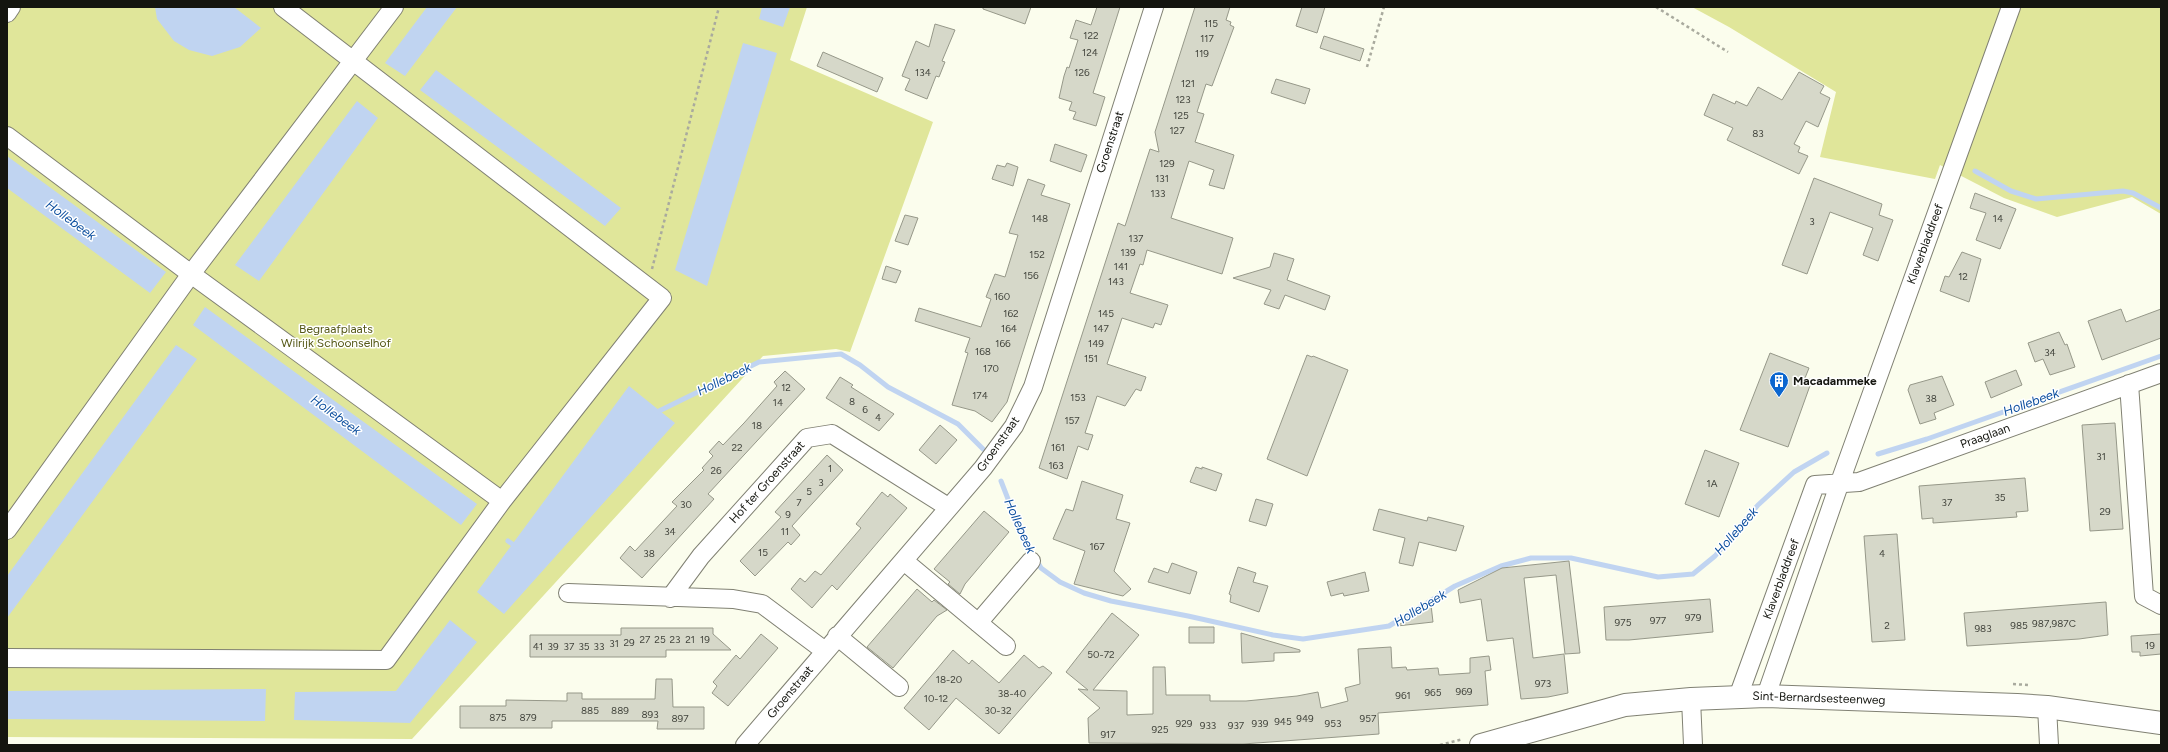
<svg xmlns="http://www.w3.org/2000/svg" width="2168" height="752" viewBox="0 0 2168 752" font-family="Figtree,sans-serif">
<style>
.green{fill:#e0e69a}
.water{fill:#c0d4f1}
.lines{fill:none;stroke-linecap:round;stroke-linejoin:round}
.stream{stroke:#c0d4f1;stroke-width:5}
.building{fill:#d6d8c9;stroke:#969889}
.minor-casing{stroke:#808173;stroke-width:20}
.major-casing{stroke:#808173;stroke-width:24}
.path{stroke:#a9aa9e;stroke-width:2.5;stroke-dasharray:3 3;stroke-linecap:butt}
.minor{stroke:#fff;stroke-width:18}
.major{stroke:#fff;stroke-width:22}
.labels{text-anchor:middle;dominant-baseline:central;stroke-width:3;stroke-linejoin:round;paint-order:stroke}
.number-label{font-size:10px;fill:#44463e}
.street-label{font-size:12px;fill:#14150f;stroke:#fff}
.park-label{font-size:12px;fill:#555816;stroke:#fff}
.poi-label{font-size:12px;font-weight:bold;fill:#14150f;stroke:#fff;text-anchor:start}
.water-label{font-size:13px;font-style:italic;fill:#0d4f9f;stroke:#fff}
</style>
<rect width="100%" height="100%" fill="#fbfded"/>
<path class="green" d="M7,7h800l-17,53 143,62 -83,230 -14,-3 -73,7 -351,383 -405,-2z
M1692,7h469v207l-29,-17 -75,20 -53,-19 -64,-33 -5,14 -115,-22 16,-65 -107,-65z"/>
<path class="water" d="M155,7h79l27,21 -21,19 -28,9 -23,-6 -15,-9 -17,-22z
M427,7h30l-52,69 -20,-13z
M762,7h28l-7,20 -24,-8z
M743,43l34,10 -70,233 -32,-16z
M436,70l185,138 -16,18 -185,-136z
M357,101l21,17 -119,163 -24,-16z
M7,156l159,116 -16,21 -143,-105z
M205,307l272,197 -16,21 -268,-200z
M176,345l21,14 -190,259v-42z
M629,386l46,37 -171,191 -27,-22z
M450,620l27,22 -67,81 -116,-3 1,-28 101,-1z
M266,689l-1,32 -258,-2v-28z"/>
<g class="lines">
<path class="stream" d="M1975,171l36,20 25,8 87,-8 10,2 28,15
M655,413l104,-51 82,-8 19,11 28,22 70,37 25,25
M1878,454l49,-15 234,-83
M1001,481l21,54 19,33 19,14 24,11 27,8 77,15 85,19 30,4 86,-13 66,-40 46,-20 30,-8h40l87,19 35,-3 22,-18 43,-51 36,-33 33,-19
M508,541l10,7"/>
</g>
<path class="building" d="M983,7h48l-6,17 -42,-15z
M1097,7h23l-27,86 12,4 -9,29 -23,-7 3,-7 -7,-2 3,-8 -13,-4 5,-22 3,-9 2,1 9,-28 -8,-2 6,-18 15,5z
M1195,7h35l-4,13 5,2 -1,3 4,2 -22,59 -6,-2 -9,28 7,2 -9,28 39,13 -10,34 -15,-4 5,-15 -25,-9 -18,57 62,20 -11,36 -75,-24 -4,15 -3,-1 -10,29 38,12 -7,20 -6,-2 -2,5 -31,-10 -15,46 39,13 -5,14 -5,-2 -11,17 -28,-10 -12,37 8,2 -5,15 -10,-4 -11,33 -28,-11 79,-245 7,3 25,-77 9,3 -4,-20z
M1302,7h23l-8,26 -21,-7z
M935,24l20,6 -13,31 3,1 -6,15 -3,-1 -9,23 -22,-9 5,-11 -8,-3 14,-35 13,6z
M1324,36l40,13 -4,12 -40,-13z
M823,52l60,26 -6,14 -60,-26z
M1799,72l25,14 -4,7 10,5 -12,29 -12,-6 -12,23 6,3 -2,5 10,4 -9,18 -72,-34 6,-12 -29,-13 9,-21 22,10 1,-3 11,5 11,-19 24,13z
M1276,79l34,10 -5,15 -34,-11z
M1055,144l32,11 -6,17 -31,-11z
M1007,163l11,4 -5,19 -21,-7 5,-14 8,2z
M1814,178l68,26 -3,11 14,5 -15,41 -15,-6 10,-27 -43,-16 -23,62 -25,-9z
M1028,179l17,6 -4,10 29,9 -63,198 -15,20 -17,-11 -23,-6 16,-52 -3,-1 5,-14 -55,-17 4,-13 62,19 10,-28 -5,-2 9,-23 10,3 13,-42 -9,-2z
M1975,193l41,16 -16,40 -24,-9 10,-27 -16,-5z
M905,215l13,3 -10,27 -13,-4z
M1962,252l19,7 -12,43 -29,-11 5,-15 4,1z
M1274,253l20,6 -7,21 43,16 -5,14 -40,-15 -6,14 -15,-5 7,-14 -38,-12 37,-11z
M886,266l15,5 -5,12 -14,-4z
M2121,309l5,13 35,-13v29l-59,22 -14,-39z
M2059,332l6,13 2,-1 8,23 -25,8 -7,-16 -8,3 -7,-19z
M1770,353l39,15 -4,10 7,2 -24,67 -48,-17z
M1307,355l5,2 1,-1 35,14 -41,106 -40,-17z
M2016,370l6,15 -31,13 -6,-16z
M785,371l20,18 -97,105 6,5 -72,79 -22,-20 10,-12 5,5 42,-45 -5,-4 32,-32 -2,-2 11,-12 -4,-4 10,-11 4,4 21,-22 33,-37 -3,-4z
M1942,376l12,29 -20,8 2,6 -16,5 -12,-34 2,-5z
M840,377l13,8 -2,2 43,27 -15,17 -53,-33z
M2115,423l8,106 -33,2 -8,-106z
M940,425l17,15 -21,24 -17,-14z
M1705,450l34,13 -20,54 -34,-13z
M827,455l16,15 -51,56 8,9 -9,10 -3,-3 -33,34 -15,-15 41,-44 -6,-5z
M1196,467l6,2v-2l20,7 -6,17 -26,-9z
M2025,478l3,33 -12,1 1,5 -84,6v-5l-11,1 -3,-33z
M1082,481l41,14 -7,24 14,4 -16,48 17,18 -8,7 -49,-12 11,-33 -32,-12 13,-30 7,2z
M882,492l6,5 2,-3 17,14 -70,82 -5,-5 -20,23 -21,-19 9,-11 5,4 10,-11 6,4 40,-47 -5,-4z
M1256,499l17,5 -7,22 -17,-5z
M1379,509l48,12 1,-4 36,9 -8,25 -37,-9 -6,24 -14,-3 6,-25 -32,-8z
M984,511l25,21 -44,52 -5,10 -12,-10 2,-2 -16,-13z
M1897,534l8,106 -33,2 -8,-106z
M1569,561l11,92 -15,1 -9,-79 -32,3 9,80 31,-4 4,39 -20,4 -27,2 -8,-61 -26,3 -6,-42 -21,4 -2,-13 44,-22z
M1172,563l25,9 -7,22 -42,-12 6,-14 14,5z
M1238,567l18,6 -3,9 15,4 -9,26 -29,-10 1,-7 -2,-1z
M1365,572l4,19 -25,5 -1,-3 -12,3 -4,-14z
M917,589l15,13 2,-2 13,10 -10,6 -44,52 -26,-21z
M1710,599l3,33 -84,8h-23l-2,-33z
M2106,602l2,33 -29,4 -112,7 -3,-33z
M1431,605l2,17 -36,4z
M1112,613l27,22 -46,55 34,1v24l26,-1v-47h12l1,28h44v6h36l51,-5 21,-4 3,16 27,-7 -3,-13 15,-4 -2,-35 33,-2 1,21 14,-1 1,3 31,-2 1,7 31,-2v-15l19,-2 2,14 -6,1 3,34 -110,8 1,21 -136,10 -154,-1 -1,-25 12,-10 -22,-19 10,1 -22,-18z
M1189,627h25v16h-25z
M621,628h92v6l18,16h-65v7h-136v-22h91z
M1241,633l59,17v2l-26,1v8l-32,2z
M761,634l17,14 -50,58 -16,-13 5,-7 -4,-4 23,-27 4,4z
M2161,634v20l-21,2v-4h-8l-1,-16z
M953,650l16,14 3,-4 27,23 25,-28 15,13 4,-2 9,7 -53,61 -43,-36 -27,32 -25,-22z
M656,679h16l1,28h31v22h-47l1,-8h-106v7h-92v-22h46v-6l61,1v-8h15v6h73z"/>
<g class="lines">
<defs>
<path id="minor" d="M7,13l4,-6
M7,136l184,138 311,227
M2129,384l15,212 17,9
M7,530l184,-256 203,-267
M904,561l102,85
M568,593l165,6 29,5 63,47
M670,598l31,-42 106,-118 25,-4 116,73
M978,623l53,-62
M837,636l62,51
M7,658l379,2 116,-159 160,-203 -379,-291
M1766,696l74,-214 171,-475
M1738,697l77,-212 44,-3 302,-109
M1691,699l2,46
M2047,707l2,38
M745,745l238,-277 31,-42 19,-39 121,-380"/>
<path id="major" d="M1481,745l144,-40 66,-6 75,-3 251,9 30,2 114,16"/>
</defs>
<use href="#minor" class="minor-casing"/>
<use href="#major" class="major-casing"/>
<path class="path" d="M1656,7l72,45
M1367,67l17,-60
M652,269l67,-262
M2013,684l15,1
M1440,745l23,-6"/>
<use href="#minor" class="minor"/>
<use href="#major" class="major"/>
</g>
<defs>
<symbol id="building-pin" viewBox="-11 -11 22 30"><path d="M0 17L-7.5 6A9.5 9.5 0 1 1 7.5 6Z" fill="#0b66cf" stroke="#fff"/><path d="M-4-6H4V6H1V3H-1V6H-4ZM-2.5-4.3h1.7v1.8h-1.7ZM.8-4.3h1.7v1.8H.8ZM-2.5-1h1.7V.8h-1.7ZM.8-1h1.7V.8H.8Z" fill="#fff"/></symbol>
</defs>
<g fill-rule="evenodd">
<use href="#building-pin" x="1768" y="370" width="22" height="30"/>
</g>
<g class="labels">
<g class="number-label">
<text x="1211" y="23">115</text>
<text x="1091" y="35">122</text>
<text x="1207" y="38">117</text>
<text x="1090" y="52">124</text>
<text x="1202" y="53">119</text>
<text x="923" y="72">134</text>
<text x="1082" y="72">126</text>
<text x="1188" y="83">121</text>
<text x="1183" y="99">123</text>
<text x="1181" y="115">125</text>
<text x="1177" y="130">127</text>
<text x="1758" y="133">83</text>
<text x="1167" y="163">129</text>
<text x="1162" y="178">131</text>
<text x="1158" y="193">133</text>
<text x="1040" y="218">148</text>
<text x="1998" y="218">14</text>
<text x="1812" y="221">3</text>
<text x="1136" y="238">137</text>
<text x="1128" y="252">139</text>
<text x="1037" y="254">152</text>
<text x="1121" y="266">141</text>
<text x="1031" y="275">156</text>
<text x="1963" y="276">12</text>
<text x="1116" y="281">143</text>
<text x="1002" y="296">160</text>
<text x="1011" y="313">162</text>
<text x="1106" y="313">145</text>
<text x="1009" y="328">164</text>
<text x="1101" y="328">147</text>
<text x="1003" y="343">166</text>
<text x="1096" y="343">149</text>
<text x="983" y="351">168</text>
<text x="2050" y="352">34</text>
<text x="1091" y="358">151</text>
<text x="991" y="368">170</text>
<text x="786" y="387">12</text>
<text x="980" y="395">174</text>
<text x="1078" y="397">153</text>
<text x="1931" y="398">38</text>
<text x="852" y="401">8</text>
<text x="778" y="402">14</text>
<text x="865" y="409">6</text>
<text x="878" y="417">4</text>
<text x="1072" y="420">157</text>
<text x="757" y="425">18</text>
<text x="737" y="447">22</text>
<text x="1058" y="447">161</text>
<text x="2101" y="456">31</text>
<text x="1056" y="465">163</text>
<text x="830" y="468">1</text>
<text x="716" y="470">26</text>
<text x="821" y="482">3</text>
<text x="1712" y="483">1A</text>
<text x="809" y="491">5</text>
<text x="2000" y="497">35</text>
<text x="799" y="502">7</text>
<text x="1947" y="502">37</text>
<text x="686" y="504">30</text>
<text x="2105" y="511">29</text>
<text x="788" y="514">9</text>
<text x="670" y="531">34</text>
<text x="785" y="531">11</text>
<text x="1097" y="546">167</text>
<text x="763" y="552">15</text>
<text x="649" y="553">38</text>
<text x="1882" y="553">4</text>
<text x="1693" y="617">979</text>
<text x="1658" y="620">977</text>
<text x="1623" y="622">975</text>
<text x="2054" y="623">987,987C</text>
<text x="1887" y="625">2</text>
<text x="2019" y="625">985</text>
<text x="1983" y="628">983</text>
<text x="645" y="639">27</text>
<text x="660" y="639">25</text>
<text x="675" y="639">23</text>
<text x="690" y="639">21</text>
<text x="705" y="639">19</text>
<text x="629" y="642">29</text>
<text x="614" y="643">31</text>
<text x="2150" y="645">19</text>
<text x="538" y="646">41</text>
<text x="553" y="646">39</text>
<text x="569" y="646">37</text>
<text x="584" y="646">35</text>
<text x="599" y="646">33</text>
<text x="1101" y="654">50-72</text>
<text x="949" y="679">18-20</text>
<text x="1543" y="683">973</text>
<text x="1464" y="691">969</text>
<text x="1433" y="692">965</text>
<text x="1012" y="693">38-40</text>
<text x="1403" y="695">961</text>
<text x="936" y="698">10-12</text>
<text x="590" y="710">885</text>
<text x="620" y="710">889</text>
<text x="998" y="710">30-32</text>
<text x="650" y="714">893</text>
<text x="498" y="717">875</text>
<text x="528" y="717">879</text>
<text x="680" y="718">897</text>
<text x="1305" y="718">949</text>
<text x="1368" y="718">957</text>
<text x="1283" y="721">945</text>
<text x="1184" y="723">929</text>
<text x="1260" y="723">939</text>
<text x="1333" y="723">953</text>
<text x="1208" y="725">933</text>
<text x="1236" y="725">937</text>
<text x="1160" y="729">925</text>
<text x="1108" y="734">917</text>
</g>
<g class="street-label">
<text transform="translate(1110 142) rotate(-72)">Groenstraat</text>
<text transform="translate(1925 244) rotate(-70)">Klaverbladdreef</text>
<text transform="translate(1985 436) rotate(-20)">Praaglaan</text>
<text transform="translate(998 444) rotate(-55)">Groenstraat</text>
<text transform="translate(767 482) rotate(-48)">Hof ter Groenstraat</text>
<text transform="translate(1781 579) rotate(-70)">Klaverbladdreef</text>
<text transform="translate(790 692) rotate(-50)">Groenstraat</text>
<text transform="translate(1819 698) rotate(2)">Sint-Bernardsesteenweg</text>
</g>
<g class="park-label">
<text x="336" y="329">Begraafplaats<tspan x="336" dy="14">Wilrijk Schoonselhof</tspan></text>
</g>
<g class="poi-label">
<text x="1793" y="381">Macadammeke</text>
</g>
<g class="water-label">
<text transform="translate(71 220) rotate(36)">Hollebeek</text>
<text transform="translate(724 379) rotate(-26)">Hollebeek</text>
<text transform="translate(2031 402) rotate(-20)">Hollebeek</text>
<text transform="translate(336 415) rotate(36)">Hollebeek</text>
<text transform="translate(1020 526) rotate(66)">Hollebeek</text>
<text transform="translate(1736 531) rotate(-49)">Hollebeek</text>
<text transform="translate(1420 608) rotate(-31)">Hollebeek</text>
</g>
</g>
<rect width="2168" height="752" fill="none" stroke="#14150f" stroke-width="16"/>
</svg>
